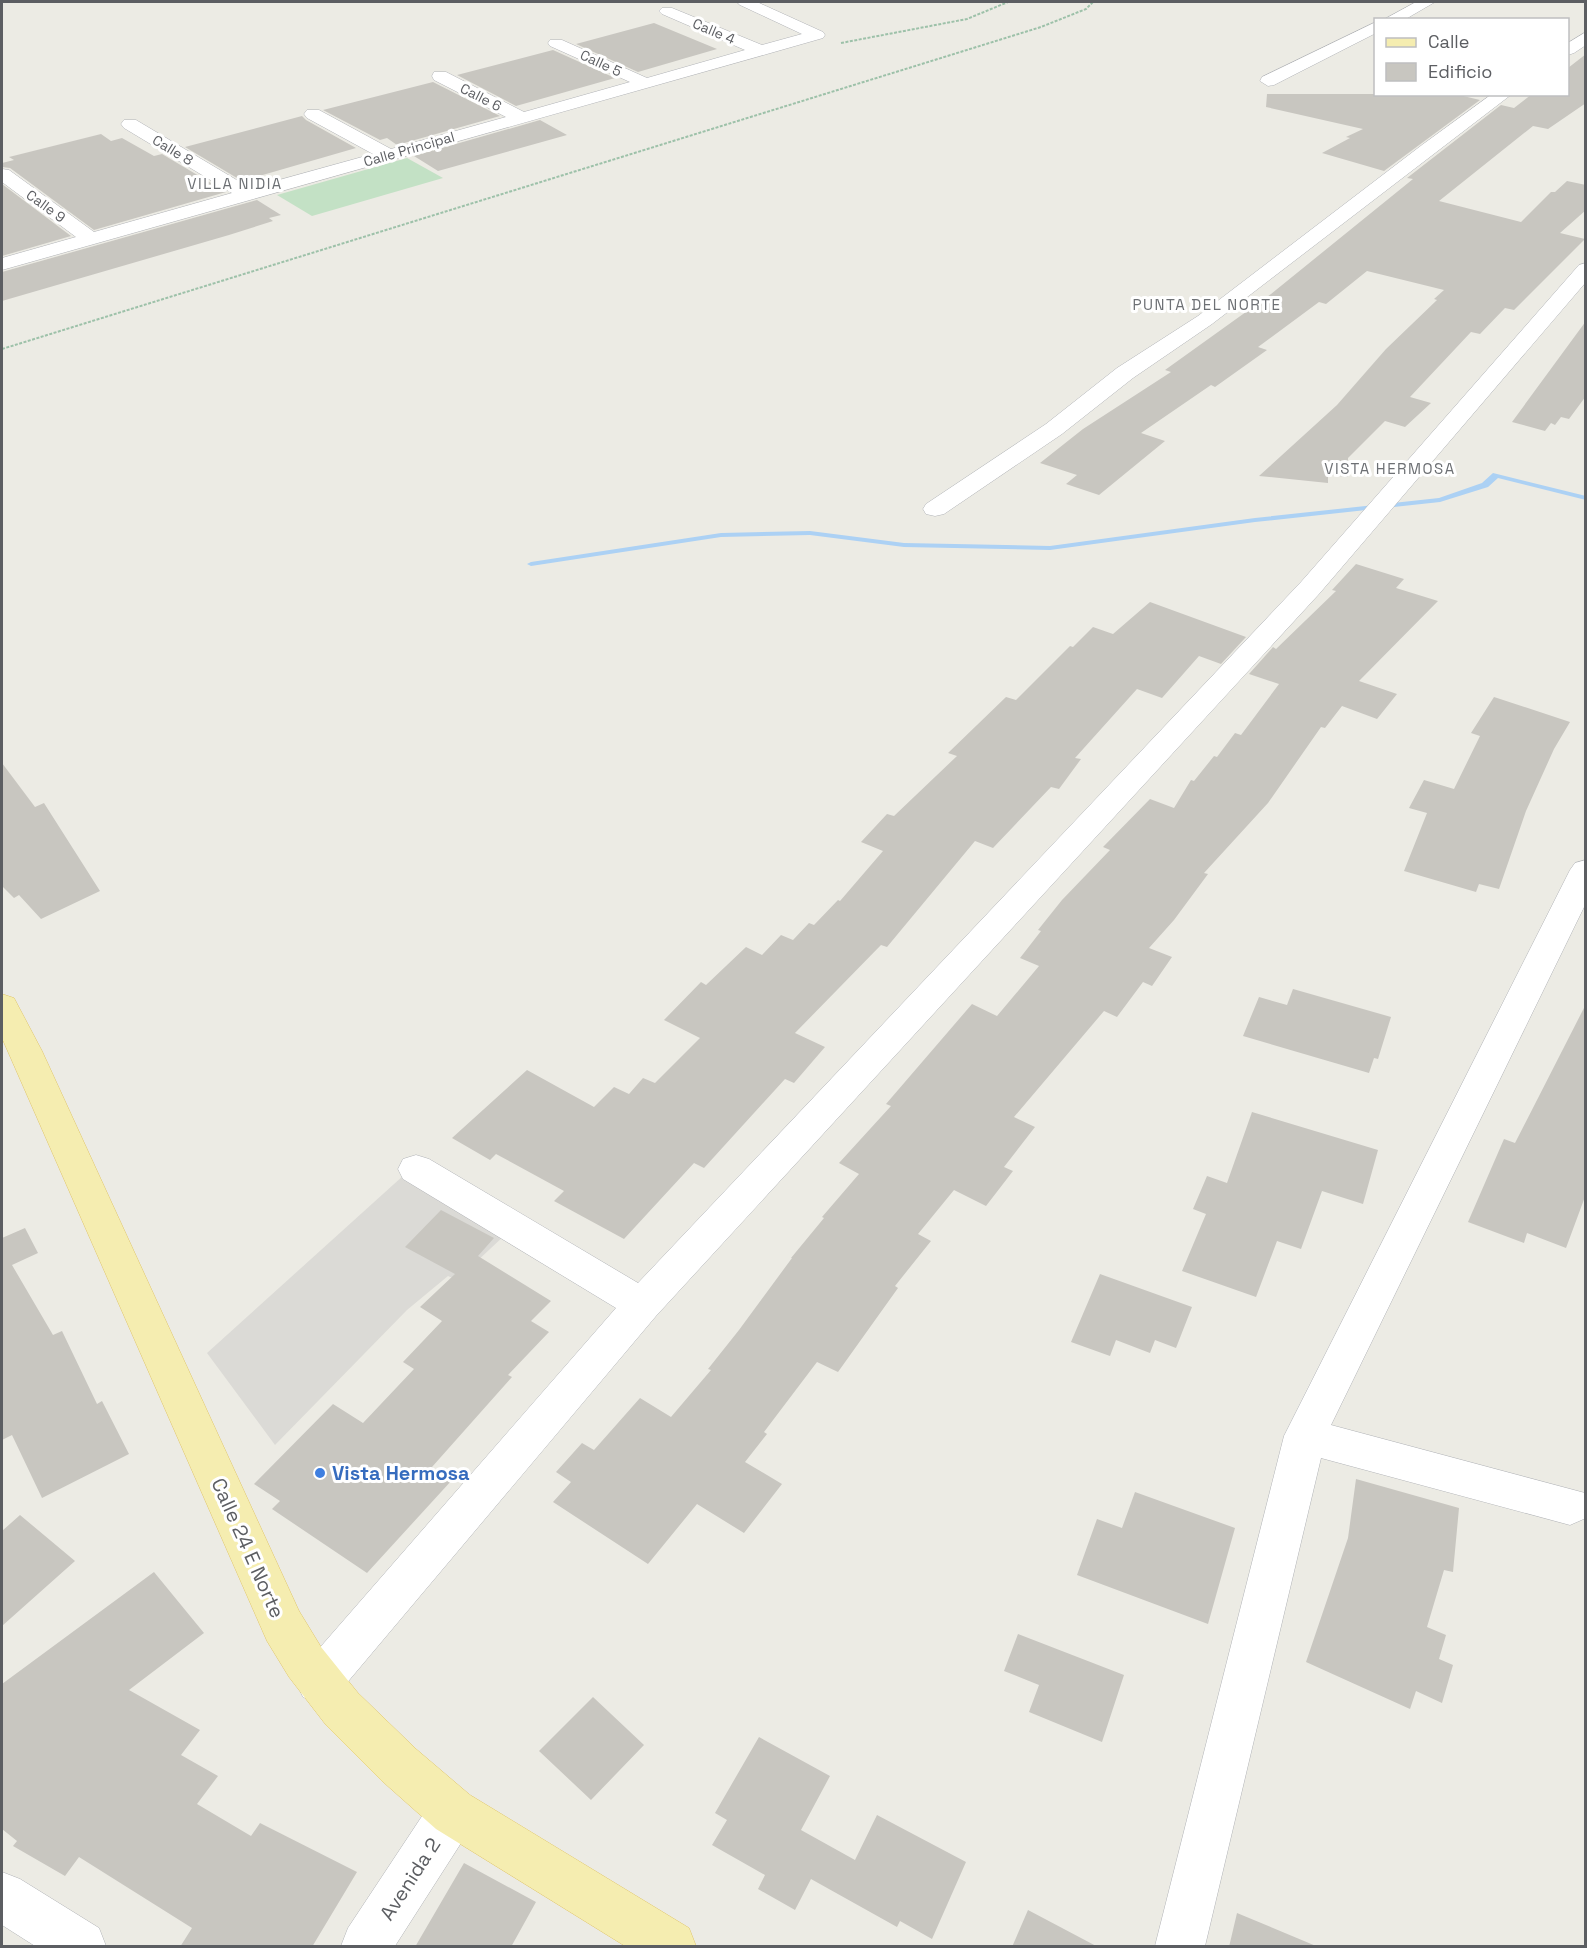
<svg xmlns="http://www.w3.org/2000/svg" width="1587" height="1948" viewBox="0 0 1587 1948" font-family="'Space Grotesk',sans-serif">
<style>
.industrial{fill:#dbdad6}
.green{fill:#c3e1c5}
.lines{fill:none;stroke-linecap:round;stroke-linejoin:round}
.stream{fill:#acd1f4;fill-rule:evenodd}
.building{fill:#c8c6c0}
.minor-casing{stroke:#b1b3b7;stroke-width:1}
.major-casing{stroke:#e0c569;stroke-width:1}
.path{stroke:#9dc1a9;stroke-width:2;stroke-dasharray:3 1.5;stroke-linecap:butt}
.minor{fill:#fff;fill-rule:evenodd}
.major{fill:#f5edb0;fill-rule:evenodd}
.shop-dot{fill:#3f7fe0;stroke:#fff;stroke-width:2}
.labels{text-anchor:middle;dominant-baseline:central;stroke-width:6;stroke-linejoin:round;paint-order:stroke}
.far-street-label{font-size:14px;fill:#5c5e62;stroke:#fff}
.far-neighbourhood-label{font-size:15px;letter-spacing:1.5px;fill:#6d7074;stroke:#fff}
.near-shop-label{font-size:20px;font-weight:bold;fill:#366cbe;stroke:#fff;text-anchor:start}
.near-street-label{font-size:20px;fill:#5c5e62;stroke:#fff}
</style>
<rect width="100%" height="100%" fill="#ecebe4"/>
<path class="industrial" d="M404,1175l102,59 -49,46 -9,-4 -41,34 -132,135 -68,-92z"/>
<path class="green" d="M407,158l36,20 -131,38 -35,-21z"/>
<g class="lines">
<path class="stream" d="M1493,473l93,23v4l-88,-22 -10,9 -48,15 -185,20 -205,28 -146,-3 -94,-12 -89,2 -190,29 -4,-2 4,-2 190,-29 89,-2 94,12 146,3 205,-28 184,-20 43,-15z"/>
</g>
<path class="building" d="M654,23l63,26 -79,23 -62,-28z
M553,50l62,28 -99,28 -59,-31z
M1586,54v49l-38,26 -15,-3 -94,75 82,21 30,-30h4l12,-11 19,4v25l-26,23 25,6 -71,71 -9,-2 -25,26 -9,-2 -61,65 21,6 -26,24 -20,-6 -37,37v19l-20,-2v8l-69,-7 78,-71 49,-56 51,-49 -3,-1 10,-9 -77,-19 -41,33 -7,-2 -61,45 9,3 -52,37 -4,-2 -70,48 24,8 -66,54 -33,-11 11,-9 -37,-12 43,-34 88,-57 -6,-2 106,-76 142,-115 -6,-1 94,-73 13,3 18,-14h36v-26z
M433,82l67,34 -103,29 -10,-7 -7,2 -57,-30z
M1267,94h188l25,6 -96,71 -62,-18 28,-15 -4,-1 17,-8 -97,-22z
M302,116l4,4 50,28 -114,33 -57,-34z
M540,120l27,15 -129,36 -24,-15z
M101,134l10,7 11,-3 32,18 8,-2 64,38 -132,38 -84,-62 -8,-1v-4l12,-3 -5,-3z
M2,184l69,52 -69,20z
M257,200l24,15 -12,3 4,3 -44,14 -227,66v-29z
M1586,321v75l-17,23 -8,-2 -6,8 -4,-2 -6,8 -33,-9z
M1356,564l48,15 -8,9 42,13 -79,80 38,13 -20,25 -35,-13 -17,22 -4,-1 -53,76 -64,70 4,1 -34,46 -25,28 23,9 -20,29 -9,-4 -26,35 -13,-6 -90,106 21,10 -31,40 9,4 -27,35 -32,-16 -36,44 13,7 -36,45 3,2 -60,84 -21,-10 -53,70 3,2 -22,28 37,22 -38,49 -47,-29 -49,60 -95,-62 18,-20 -15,-10 26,-29 12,7 46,-52 31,19 40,-47 -3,-1 31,-39 53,-72h-1l33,-40 -2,-1 37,-43 -20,-11 52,-57 -5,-2 86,-100 25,12 42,-50 -19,-8 21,-27 -3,-1 24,-30 48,-50 -7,-3 47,-48 24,9 17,-28 3,1 20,-25 3,1 18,-24 6,2 38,-51 -30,-10 24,-27 3,2 60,-58 -4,-1z
M1150,602l96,35 -25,27 -22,-8 -37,42 -25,-9 -62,69 6,1 -22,30 -8,-2 -58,61 -18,-7 -88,106 -6,-2 -86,88 30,14 -31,36 -9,-4 -81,89 -10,-5 -70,76 -70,-38 10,-10 -68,-37 -6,6 -38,-22 75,-68 67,37 20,-20 15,7 14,-16 12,5 45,-45 -36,-18 37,-38 5,3 40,-38 16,8 19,-20 12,5 16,-17 5,2 24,-25 2,1 43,-50 -22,-9 26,-28 7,2 63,-60 -9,-3 58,-56 10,3 54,-54 3,1 20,-20 20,7z
M1494,697l76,25 -16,27 -28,62 -27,78 -20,-5 -3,8 -72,-21 23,-58 -18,-5 15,-28 30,9 26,-53 -9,-3z
M2,763l33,44 9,-4 56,88 -59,28 -22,-24 -5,3 -12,-12z
M1293,989l98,28 -13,42 -4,-1 -5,15 -126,-37 16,-39 28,8z
M1586,1004v190l-20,54 -39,-15 -3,10 -56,-21 36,-83 11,4z
M1252,1112l126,38 -15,54 -41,-13 -21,58 -24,-8 -21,56 -74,-26 24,-57 -13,-5 14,-33 20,7z
M441,1210l53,28 -16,18 73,45 -20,20 18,11 -41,43 4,2 -80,90 20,13 -85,93 -95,-64 8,-8 -26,-17 79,-80 30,19 51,-54 -11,-7 39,-41 -22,-14 35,-33 -50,-27z
M25,1228l13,25 -26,12 41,70 9,-4 35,73 5,-3 27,53 -87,44 -30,-63 -10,5v-202z
M1100,1274l92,33 -16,41 -21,-8 -5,13 -34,-13 -6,16 -39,-14z
M1356,1479l103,29 -6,64 -9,-2 -17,57 19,8 -7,24 14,6 -11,38 -26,-12 -6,18 -104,-47 42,-124z
M1135,1492l100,36 -27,96 -131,-49 20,-56 25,9z
M20,1515l55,46 -73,65v-95z
M154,1572l50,61 -75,57 71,40 -19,25 37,21 -21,28 54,32 9,-13 97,49 -45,75h-132l12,-19 -113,-71 -14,19 -52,-30 4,-5 -15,-12v-145z
M1018,1634l106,41 -22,67 -73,-30 10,-27 -35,-14z
M593,1697l51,48 -53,55 -52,-49z
M759,1737l71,39 -29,54 54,30 22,-45 89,47 -34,77 -32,-18 -3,6 -86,-48 -16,31 -37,-21 7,-14 -53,-30 15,-25 -12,-7z
M464,1863l72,39 -25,45h-96z
M1028,1910l70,37h-86z
M1237,1913l79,33v1h-87z"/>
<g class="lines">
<defs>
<path id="minor" d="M737,2h20l66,30 2,3 -2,3 -56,16 -765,216v-12l74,-21 -74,-55v-13l7,1 85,62 138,-39 -108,-65 -3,-4 3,-4h12l114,68 123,-34 -66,-36 -3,-4 3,-4h12l72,39 115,-32 -72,-37 -2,-4 2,-4h12l78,40 106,-30 -80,-36 -2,-3 2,-3h12l85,38 98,-28 -83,-36 -3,-3 3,-3h10l90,37 40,-11 -62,-29z
M1416,2h19l-31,18h-21z
M1376,22v11l-102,52 -6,1 -8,-5 2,-4z
M1586,32v13l-12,8 -6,2v-12z
M1492,94h20l-300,230 -79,54 -71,56 -118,80 -9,2 -9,-2 -3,-5 3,-5 120,-80 71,-56 81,-52 224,-171z
M1586,263v19l-267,312 -663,722 -321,381 -16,7 -16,-7 -7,-15 7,-15 313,-359 -213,-129 -5,-10 5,-10 13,-4 13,4 209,124 663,-701 278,-317z
M1586,860v43l-255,522 254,68 1,25 -16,7 -249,-67 -116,488h-50l129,-510 286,-566 5,-7z
M453,1788l17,7 7,17 -7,17 -75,117h-54l7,-18 88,-133z
M2,1872l18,7 79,49 7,18h-71l-33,-21z"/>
<path id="major" d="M2,994l12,4 28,53 257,560 22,36 37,46 58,56 54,46 219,133 7,18h-71l-189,-117 -54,-48 -56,-56 -37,-48 -22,-36 -265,-603z"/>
</defs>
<use href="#minor" class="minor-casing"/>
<use href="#major" class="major-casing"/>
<path class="path" d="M841,43l126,-24 41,-17
M2,349l1039,-322 45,-18 7,-7"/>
<use href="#minor" class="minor"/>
<use href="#major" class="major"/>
</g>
<circle class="shop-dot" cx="320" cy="1473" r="6"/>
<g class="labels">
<g class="far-street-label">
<text transform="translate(714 31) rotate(23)">Calle 4</text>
<text transform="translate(601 63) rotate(25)">Calle 5</text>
<text transform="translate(481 97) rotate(27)">Calle 6</text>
<text transform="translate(409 149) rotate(-16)">Calle Principal</text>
<text transform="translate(173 150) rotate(31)">Calle 8</text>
<text transform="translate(46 206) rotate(36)">Calle 9</text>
</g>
<g class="far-neighbourhood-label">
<text x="235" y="183">VILLA NIDIA</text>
<text x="1207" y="304">PUNTA DEL NORTE</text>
<text x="1390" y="468">VISTA HERMOSA</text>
</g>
<g class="near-shop-label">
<text x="332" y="1473">Vista Hermosa</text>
</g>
<g class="near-street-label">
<text transform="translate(248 1548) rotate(66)">Calle 24 E Norte</text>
<text transform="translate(410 1879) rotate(-57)">Avenida 2</text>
</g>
</g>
<rect width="1587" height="1948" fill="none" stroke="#5c5e62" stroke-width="6"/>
<rect x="1374" y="18" width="195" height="78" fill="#ffffff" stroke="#bebfc0" stroke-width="1.5"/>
<rect x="1386" y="38" width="30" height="9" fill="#f5edb0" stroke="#bebfc0" stroke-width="1.5"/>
<text x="1428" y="48" font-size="18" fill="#5c5e62">Calle</text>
<rect x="1386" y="63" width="30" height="18" fill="#c8c6c0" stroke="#bebfc0" stroke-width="1.5"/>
<text x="1428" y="78" font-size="18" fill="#5c5e62">Edificio</text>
</svg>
